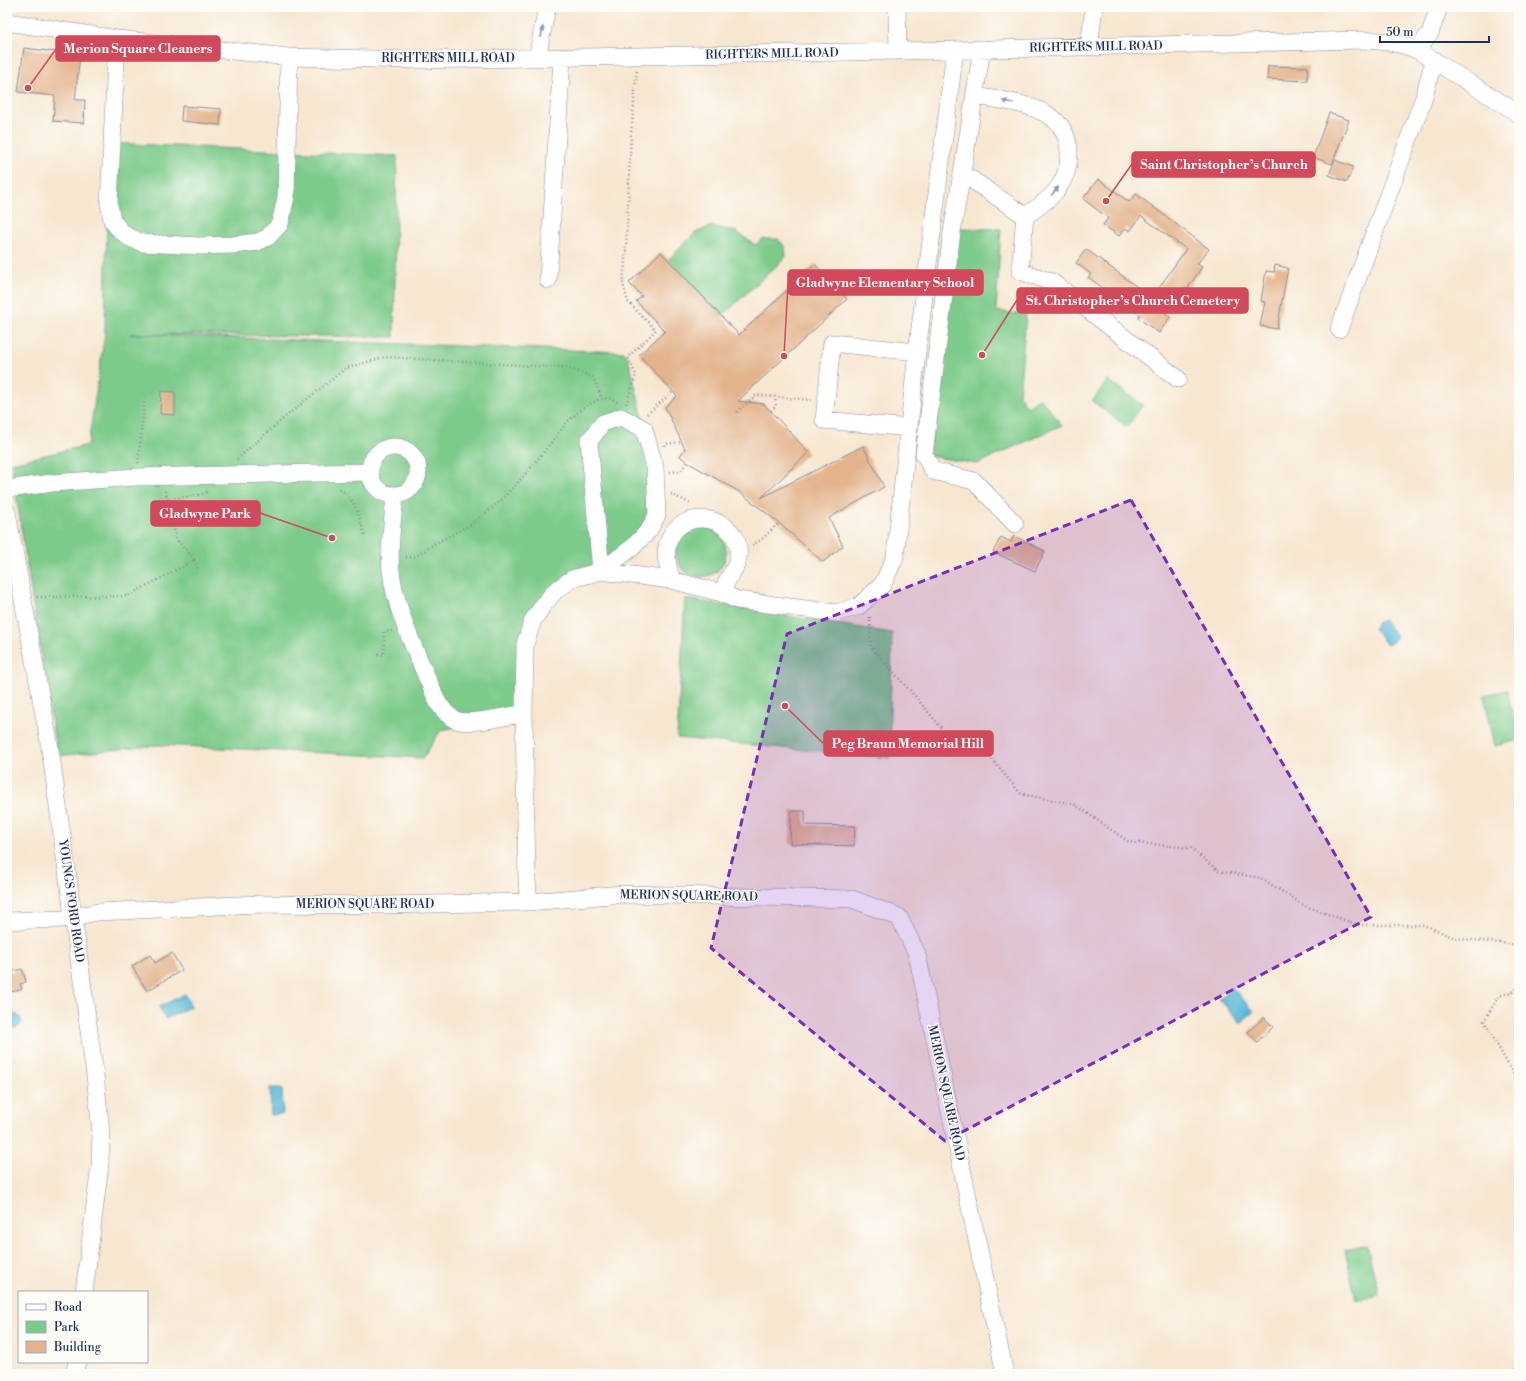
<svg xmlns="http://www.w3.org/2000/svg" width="1526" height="1381" viewBox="0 0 1526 1381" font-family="'Libre Bodoni',serif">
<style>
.green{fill:#7dcb8a;stroke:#4c7d74}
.water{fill:#59bad7;stroke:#3a749a}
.building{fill:#e3b48c}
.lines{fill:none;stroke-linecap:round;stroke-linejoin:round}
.minor-casing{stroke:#898b98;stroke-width:18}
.path{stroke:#898b98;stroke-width:2.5;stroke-dasharray:1 3;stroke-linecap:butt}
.minor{stroke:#fff;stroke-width:17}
.oneway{fill:#8d97ae}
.marked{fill:#7b2cbf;fill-opacity:0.2;stroke:#7b2cbf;stroke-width:3;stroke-dasharray:8 5;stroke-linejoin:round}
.labels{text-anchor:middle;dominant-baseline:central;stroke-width:3;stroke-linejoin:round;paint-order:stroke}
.street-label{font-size:12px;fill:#1b2f5e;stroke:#fdfcf7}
.leader{fill:none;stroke:#d1495b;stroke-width:1.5}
.callout-dot{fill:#d1495b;stroke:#fdfcf7;stroke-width:1.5}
.callout{fill:#d1495b;stroke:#d1495b;stroke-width:1.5}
.callout-label{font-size:13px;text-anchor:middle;font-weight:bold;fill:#fff}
</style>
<rect width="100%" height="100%" fill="#fdfcf7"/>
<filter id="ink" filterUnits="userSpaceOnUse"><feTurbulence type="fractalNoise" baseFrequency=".025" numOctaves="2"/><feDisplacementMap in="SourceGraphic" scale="8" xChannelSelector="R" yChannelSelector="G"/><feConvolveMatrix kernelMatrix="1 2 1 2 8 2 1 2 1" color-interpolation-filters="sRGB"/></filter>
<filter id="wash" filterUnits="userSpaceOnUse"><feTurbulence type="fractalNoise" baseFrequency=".012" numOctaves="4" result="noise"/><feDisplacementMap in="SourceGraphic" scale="16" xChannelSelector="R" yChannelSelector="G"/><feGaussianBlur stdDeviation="0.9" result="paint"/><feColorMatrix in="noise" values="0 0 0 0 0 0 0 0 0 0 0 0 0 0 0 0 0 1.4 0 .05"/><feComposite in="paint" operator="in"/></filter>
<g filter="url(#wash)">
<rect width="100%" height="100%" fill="#f7e7d1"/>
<path class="green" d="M108,143l289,13 -3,181 -264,-3 494,18 4,5 27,110 -6,63 -77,49 -39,41 -9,94 -83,16 -18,28 -264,-13 -102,11 -46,-293 77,-18 17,-112z
M712,226l25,6 18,13 8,-6h15l7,8 1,10 -64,59 -54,-56 27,-27z
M958,228l43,1 -5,82 30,4 -7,80 8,12 13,-9 22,27 -85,39 -48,-8z
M1108,380l35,25 -16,22 -35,-26z
M676 552a25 25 0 1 1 50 0a25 25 0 1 1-50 0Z
M685,599l207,34 -3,125 -212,-20z
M1507,690l12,50 -24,6 -11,-51z
M1367,1245l12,50 -23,6 -11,-51z"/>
<path class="water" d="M1384,620l13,16 -4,6 -6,3 -13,-16 2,-6z
M1232,987l22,24 -13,12 -22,-24z
M185,994l6,12 -25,13 -7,-12z
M17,1014l1,3h2l2,6 -2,1v2l-13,4v-13z
M270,1088h12l1,26 -12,1z"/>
<g id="blocks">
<path class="building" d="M24,48l56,7 -5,45h10l-1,23 -31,-2 2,-25 -37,-4z
M1268,66l40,1 -1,14 -40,-2z
M182,106l39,3 -1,16 -39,-4z
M1329,113l20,7 -17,44 -19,-7z
M1335,160l18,7 -6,15 -18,-7z
M1098,179l31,23 7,-8 73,55 -12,15 5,3 -15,22 -2,-2 -20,26 5,4 -11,16 -21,-15 2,-3 -52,-38 3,-3 -15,-11 10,-14 66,49 34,-49 -45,-33 -11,15 -5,-3 -6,8 -16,-11 5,-7 -25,-19z
M661,252l78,83 76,-71 32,35 -109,102 26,3 39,42 5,7 -47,45 102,-52 21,41 -55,31 14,28 -20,16 -44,-39 -41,-32 -51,-29 -7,-6 5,-7 -20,-42 12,-11 -38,-41 26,-24 -29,-30 6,-5 -13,-13z
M1275,265l13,3 -11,61 -17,-3 5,-24 -4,-1 5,-30 8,1z
M161,391l14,1v23l-15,-1z
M1014,536l31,15 -10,20 -42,-19 8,-15 10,5z
M791,811h14v14l50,1 -1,20 -64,-2z
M172,953l10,17 -35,21 -15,-25 18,-11 5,8z
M22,969l4,13 -6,2 2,5 -15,4v-20z
M1264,1017l9,10 -16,15 -9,-10z"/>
</g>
</g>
<g filter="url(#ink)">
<use href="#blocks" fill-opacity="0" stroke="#898b98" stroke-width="1"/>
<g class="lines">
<defs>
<path id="minor" d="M897,7l1,44
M7,22l110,17 172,18 128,3 538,-10 407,-10c20,1 37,2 55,10l102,64
M117,39l-8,165 3,16 7,9 9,8 15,6 57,3 33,-1 25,-3 10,-5 12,-13 6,-27 3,-140
M1089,47l5,-40
M1417,50l13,-17 9,-26
M537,58l10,-51
M974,96c25,4 52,6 74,19 27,16 26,53 8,76 -9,10 -20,18 -31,25
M962,173l20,-124
M548,280l14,-222
M1339,329l84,-229 11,-40
M621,417l23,12 11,38 2,48 -8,15 -16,17 -32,24 -12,-130 14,-18z
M909,428l-85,-8 8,-77 85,9
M370 471a24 24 0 1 1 48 0a24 24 0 1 1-48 0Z
M7,489l45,-6 84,-6 233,-5
M395,495c-2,26 -7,51 -4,76 5,44 30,91 47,132 5,6 10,14 18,17 14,6 51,-5 68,-6
M7,512l43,236 45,327 6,57 -1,33 -16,127
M1015,524l-41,-43 -41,-10 -9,-17 28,-222 10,-59 63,43 -5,55 32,11 126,97
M671,580c-1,-11 -7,-21 -4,-33 9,-45 78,-32 71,12 -2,9 -7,14 -11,22 -2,4 -3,8 -5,12
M529,902l-2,-21 -3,-167 1,-70 8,-24 11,-16 11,-13 17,-12 29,-8 70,9 51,13 15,7 99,13 23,-7 24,-22 12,-27 22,-205 38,-302
M7,921l56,-2 35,-7 160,-8 127,1 144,-3 94,-8 229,5 47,18 18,37 88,420
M74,1374l3,-12"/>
</defs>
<use href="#minor" class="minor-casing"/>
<path class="path" d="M626,404l10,-29 -8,-18 28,-27 -28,-28 -5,-18 3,-35 5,-115 6,-64
M771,411l5,-5 -1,-9
M737,412l19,-17 55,5
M647,414l26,-22
M665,446v-2l17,-2
M237,459l48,-42 61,-49 39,-11 184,11 24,9 9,22
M138,463l7,-68
M670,472l11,-1 6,-9
M340,489c17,12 19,28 25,47
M165,491l4,11
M671,494l21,10
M752,545l9,-5 18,-17
M406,557c12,2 21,-9 31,-15 12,-6 24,-11 35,-19 40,-26 68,-68 98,-104 11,-9 34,-30 48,-16
M194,560l4,9
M37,597l91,-1 66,-36h1l-19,-21 -7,-37 3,-3 31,-5 4,-2
M870,617l1,30 42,47 37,44 30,7 41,49 53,10 55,38 62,6 27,23 43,7 44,28 54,19h65l31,13 64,7
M378,654l6,1v-23l8,-1
M1519,986l-4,5 -16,5 -15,25 35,63"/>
<use href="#minor" class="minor"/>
</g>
<defs><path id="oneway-solid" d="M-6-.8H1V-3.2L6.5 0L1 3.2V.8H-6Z"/></defs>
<g class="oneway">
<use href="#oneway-solid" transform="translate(542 32) rotate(-79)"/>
<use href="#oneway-solid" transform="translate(1008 102) rotate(-168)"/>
<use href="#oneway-solid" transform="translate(1055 191) rotate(-50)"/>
</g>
</g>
<path class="marked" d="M1131,500l240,417 -426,224 -234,-193 76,-314z"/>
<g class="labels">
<g class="street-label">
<text transform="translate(1096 47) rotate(-1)">RIGHTERS MILL ROAD</text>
<text transform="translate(772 54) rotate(-1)">RIGHTERS MILL ROAD</text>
<text x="448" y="58">RIGHTERS MILL ROAD</text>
<text transform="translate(689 896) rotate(1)">MERION SQUARE ROAD</text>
<text transform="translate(71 901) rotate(82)">YOUNGS FORD ROAD</text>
<text x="365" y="904">MERION SQUARE ROAD</text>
<text transform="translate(946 1093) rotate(78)">MERION SQUARE ROAD</text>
</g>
</g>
<path class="leader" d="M28 88L56 49M1106 201L1132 164M784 356L788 283M982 355L1017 300M332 538L260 513M785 706L824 744"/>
<g class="callout-dot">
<circle cx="28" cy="88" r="4"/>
<circle cx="1106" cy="201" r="4"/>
<circle cx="784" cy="356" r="4"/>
<circle cx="982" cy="355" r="4"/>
<circle cx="332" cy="538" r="4"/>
<circle cx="785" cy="706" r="4"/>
</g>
<g class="callout">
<rect x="56" y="36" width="164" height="25" rx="4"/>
<rect x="1132" y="152" width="183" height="25" rx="4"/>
<rect x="788" y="270" width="195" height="25" rx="4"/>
<rect x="1017" y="288" width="231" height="25" rx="4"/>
<rect x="151" y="501" width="109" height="25" rx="4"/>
<rect x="824" y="731" width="169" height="25" rx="4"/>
</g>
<g class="callout-label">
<text x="138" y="53">Merion Square Cleaners</text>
<text x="1224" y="169">Saint Christopher’s Church</text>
<text x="885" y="287">Gladwyne Elementary School</text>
<text x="1133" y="305">St. Christopher’s Church Cemetery</text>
<text x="205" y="518">Gladwyne Park</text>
<text x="908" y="748">Peg Braun Memorial Hill</text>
</g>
<rect width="1526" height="1381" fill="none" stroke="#fdfcf7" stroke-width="24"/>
<rect x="18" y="1291" width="130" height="72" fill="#fdfcf7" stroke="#a3aaba"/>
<rect x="26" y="1304" width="20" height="6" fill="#ffffff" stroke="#a3aaba"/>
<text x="54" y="1311" font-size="12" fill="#1b2f5e">Road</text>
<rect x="26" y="1321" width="20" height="12" fill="#7dcb8a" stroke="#a3aaba"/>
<text x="54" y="1331" font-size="12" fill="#1b2f5e">Park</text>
<rect x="26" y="1341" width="20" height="12" fill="#e3b48c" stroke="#a3aaba"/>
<text x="54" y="1351" font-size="12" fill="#1b2f5e">Building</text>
<path d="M1380 36v6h109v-6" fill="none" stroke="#1b2f5e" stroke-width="2"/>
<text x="1386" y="36" font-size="12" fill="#1b2f5e" stroke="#fdfcf7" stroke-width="3" paint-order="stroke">50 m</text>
</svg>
